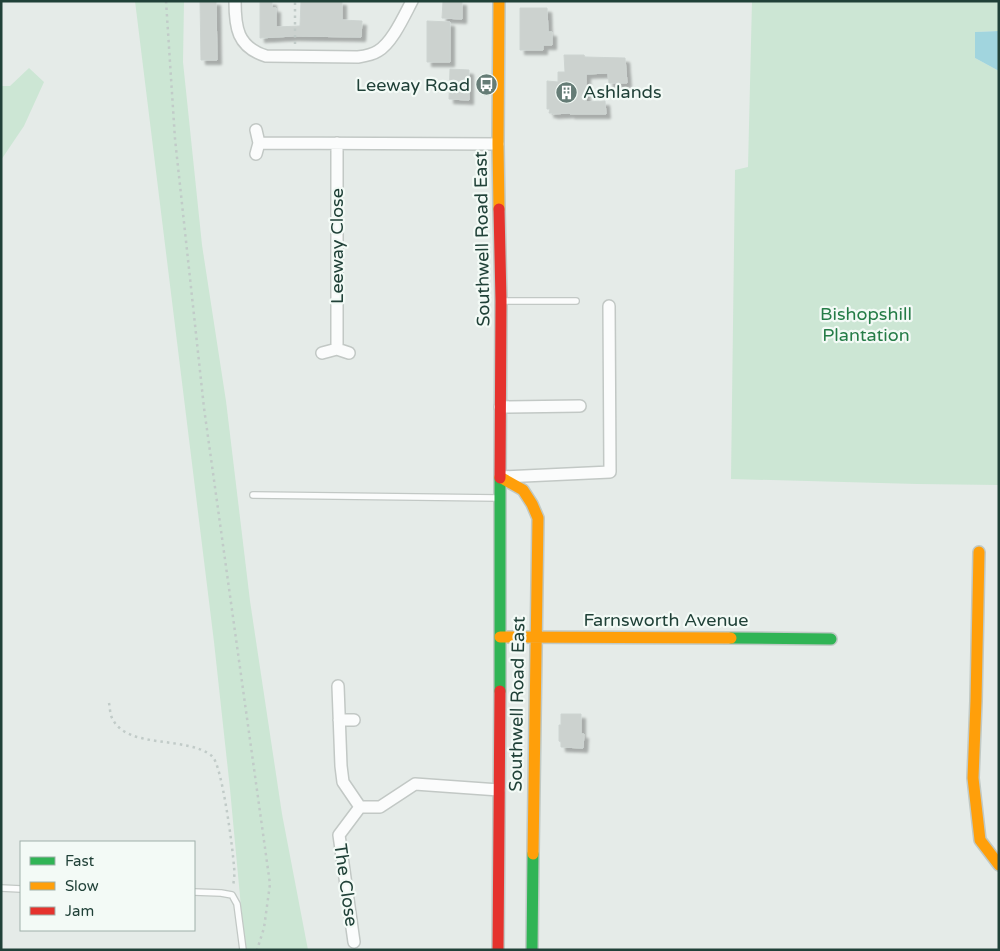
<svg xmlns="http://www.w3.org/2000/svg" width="1000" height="951" viewBox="0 0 1000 951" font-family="'Varela Round',sans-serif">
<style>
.green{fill:#cce6d4}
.water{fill:#a1d5de}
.building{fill:#ccd2cf;stroke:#cdd4d1;filter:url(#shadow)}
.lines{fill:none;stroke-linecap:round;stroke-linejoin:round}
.lane-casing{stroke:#c2c8c5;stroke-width:8}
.street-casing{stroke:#c2c8c5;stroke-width:14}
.fast-casing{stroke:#c0c9c5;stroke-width:14}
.slow-casing{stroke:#c0c9c5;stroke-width:14}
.jam-casing{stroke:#c0c9c5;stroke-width:14}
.path{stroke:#c1cbc8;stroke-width:2.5;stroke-dasharray:2.5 4;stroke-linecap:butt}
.lane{stroke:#fbfcfc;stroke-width:5.5}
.street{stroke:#fbfcfc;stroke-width:11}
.fast{stroke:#30b455;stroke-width:11}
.slow{stroke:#ff9f0a;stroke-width:11}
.jam{stroke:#e5322d;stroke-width:11}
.labels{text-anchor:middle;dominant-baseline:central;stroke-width:4.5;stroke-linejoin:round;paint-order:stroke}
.poi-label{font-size:18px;fill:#204138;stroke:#f3faf6;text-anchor:end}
.street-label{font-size:18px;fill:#204138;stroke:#f3faf6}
.park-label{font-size:18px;fill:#257c47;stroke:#f3faf6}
</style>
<defs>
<filter id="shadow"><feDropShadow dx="4.5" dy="4.5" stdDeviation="1" flood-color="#0004"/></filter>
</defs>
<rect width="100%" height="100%" fill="#e5ebe8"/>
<path class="green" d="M135,1h49l-1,61 19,183 24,156 24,200 32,213 26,136h-63l-15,-161 -16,-147z
M752,1h245l2,2v28l-24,1v26l24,13v414l-82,-1 -186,-5 4,-309 13,-3z
M29,68l15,14 -20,44 -23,34v-74h9z"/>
<path class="water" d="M999,31v40l-24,-13v-26z"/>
<path class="building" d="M200,1h16l1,59h-16z
M260,1h12v7h4v19l24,-1 1,-25h41v19l20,1 -1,16 -68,-1 -33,2z
M443,1h19v18l-20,-1z
M520,8h27l1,24h4v13h-9v5h-23z
M427,21l23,1v40h-23z
M564,55h20l1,2 40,1 2,25h-18l-1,-10 -22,1v28l19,-1 1,13h-36v-1l-17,1 -1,-1h-3l1,-4h-3v-28l11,1v-10h7z
M450,69l19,1v30l-20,-1z
M561,714h20v20h3l-1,14 -22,-1v-5l-2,-1v-16h2z"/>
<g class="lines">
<defs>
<path id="lane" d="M503,301h73
M253,495l245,3
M1,888l20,1
M194,892l27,1 11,2 5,9 6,46"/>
<path id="street" d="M235,1c0,26 2,46 31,55l92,1c7,-1 14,-2 20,-6 14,-8 26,-35 34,-50
M259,143l239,1
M337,143v206
M256,154l3,-11 -3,-13
M322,353l15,-4 12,4
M500,407l80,-1
M500,477l110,-5 -1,-166
M338,686l3,80 2,16 17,25 -21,28 15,107
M339,720h15
M360,807h20l35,-23 84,6"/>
<path id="fast" d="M731,638l100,1
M500,691v-213
M532,950l1,-96"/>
<path id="slow" d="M499,1l-1,143 1,65
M500,477l23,13 9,14 6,14 -5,336
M979,552l-3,149 -3,77 7,62 19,25
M500,637l231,1"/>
<path id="jam" d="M499,209l2,92 -1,177
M498,950l2,-259"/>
</defs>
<use href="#lane" class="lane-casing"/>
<use href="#street" class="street-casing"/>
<use href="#fast" class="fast-casing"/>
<use href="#slow" class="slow-casing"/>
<use href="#jam" class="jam-casing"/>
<path class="path" d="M166,1l9,138 29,269 66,476 -6,44 -7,22
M295,44v-43
M109,703c1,5 1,11 3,15 15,32 74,17 100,38 10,8 21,94 22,111 1,6 0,13 -1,19"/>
<use href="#lane" class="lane"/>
<use href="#street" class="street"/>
<use href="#fast" class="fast"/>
<use href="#slow" class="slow"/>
<use href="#jam" class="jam"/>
</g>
<defs>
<symbol id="bus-disc" viewBox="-11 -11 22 22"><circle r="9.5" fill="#657c76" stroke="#f3faf6"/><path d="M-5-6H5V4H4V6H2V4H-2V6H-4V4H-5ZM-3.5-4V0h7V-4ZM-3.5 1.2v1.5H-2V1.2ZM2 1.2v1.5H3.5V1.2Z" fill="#fff"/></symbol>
<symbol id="building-disc" viewBox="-11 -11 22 22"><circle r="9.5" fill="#657c76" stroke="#f3faf6"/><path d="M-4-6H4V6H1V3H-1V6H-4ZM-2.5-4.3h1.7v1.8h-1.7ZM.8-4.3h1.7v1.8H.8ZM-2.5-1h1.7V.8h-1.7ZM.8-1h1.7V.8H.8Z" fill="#fff"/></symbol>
</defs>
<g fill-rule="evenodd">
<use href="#bus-disc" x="474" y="72" width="25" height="25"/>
<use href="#building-disc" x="554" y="80" width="25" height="25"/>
</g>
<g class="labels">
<g class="poi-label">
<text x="470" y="85">Leeway Road</text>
<text x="583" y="92" text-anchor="start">Ashlands</text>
</g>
<g class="street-label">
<text transform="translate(482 239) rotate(-91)">Southwell Road East</text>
<text transform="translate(337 246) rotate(-90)">Leeway Close</text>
<text x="666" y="620">Farnsworth Avenue</text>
<text transform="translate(517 704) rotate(-89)">Southwell Road East</text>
<text transform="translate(346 885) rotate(82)">The Close</text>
</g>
<g class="park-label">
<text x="866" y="314">Bishopshill<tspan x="866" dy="21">Plantation</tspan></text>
</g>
</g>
<rect width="1000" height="951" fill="none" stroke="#204138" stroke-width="5"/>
<rect x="20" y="841" width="175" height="90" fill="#f3faf6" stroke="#9fb0aa"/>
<rect x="30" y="857" width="25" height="8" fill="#30b455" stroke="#9fb0aa"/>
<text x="65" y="866" font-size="15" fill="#204138">Fast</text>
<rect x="30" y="882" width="25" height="8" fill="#ff9f0a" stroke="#9fb0aa"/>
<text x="65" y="891" font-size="15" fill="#204138">Slow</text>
<rect x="30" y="907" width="25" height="8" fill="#e5322d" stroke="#9fb0aa"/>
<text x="65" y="916" font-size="15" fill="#204138">Jam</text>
</svg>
